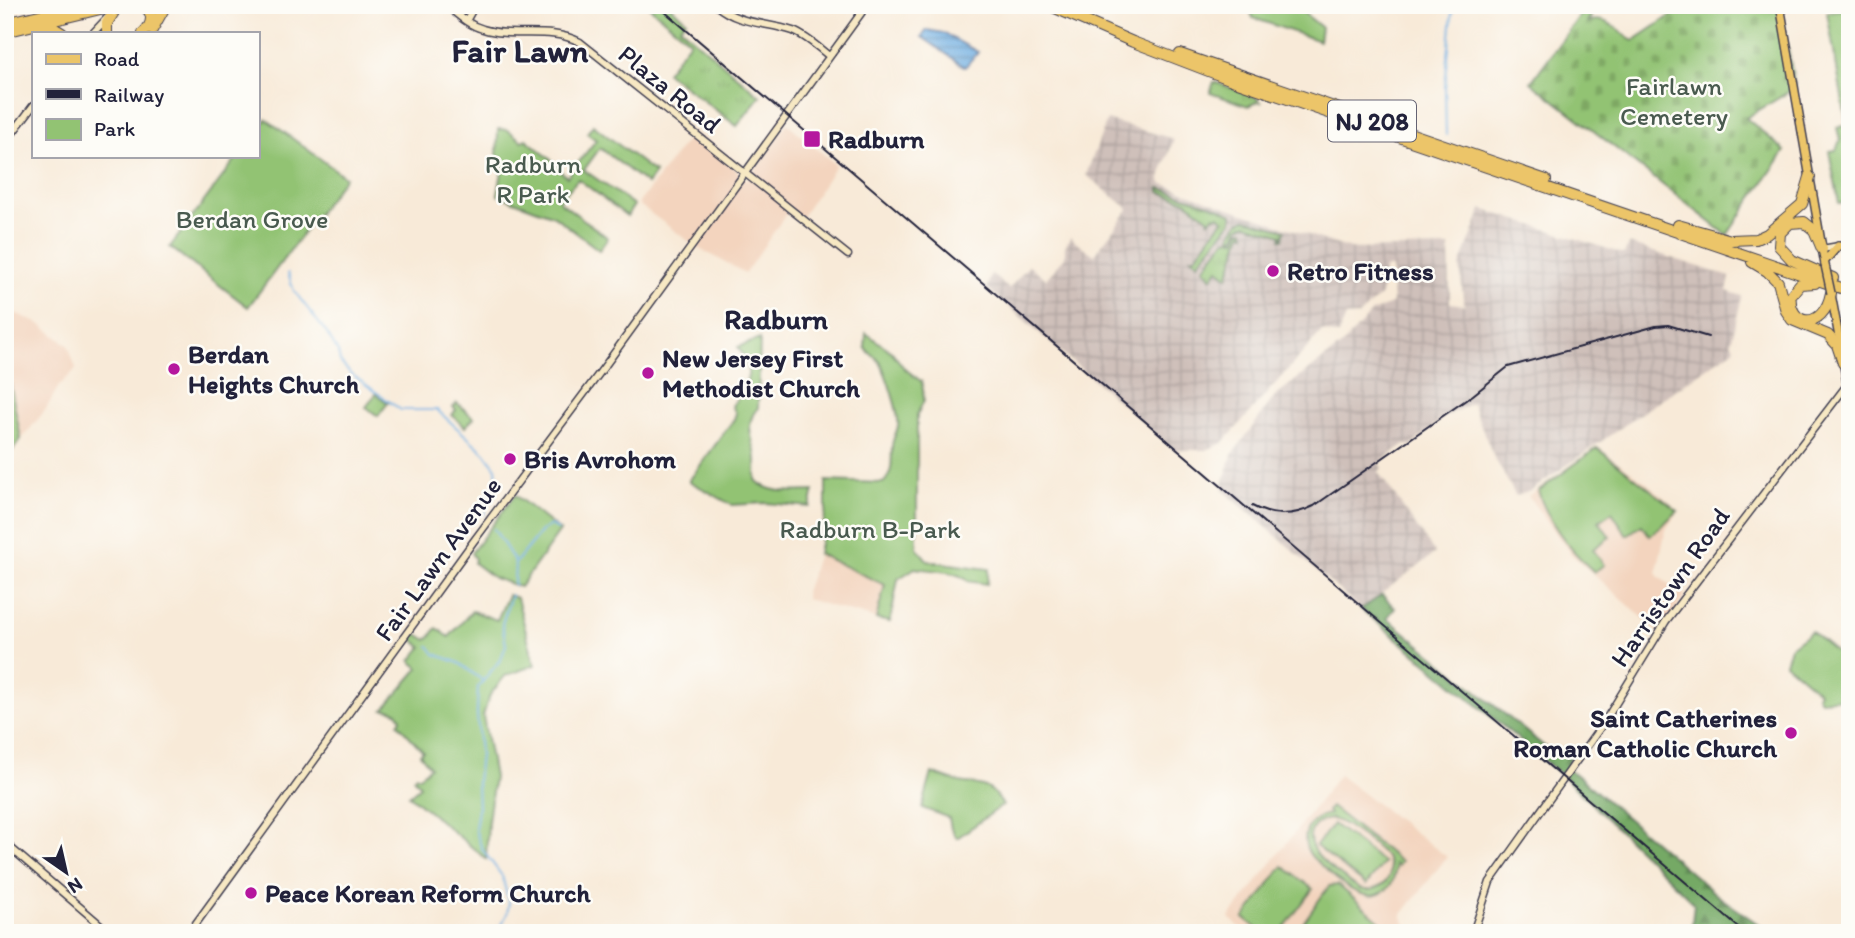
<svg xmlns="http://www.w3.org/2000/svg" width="1855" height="938" viewBox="0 0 1855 938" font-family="Itim,sans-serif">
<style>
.built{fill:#f3d4be}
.industrial{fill:url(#industrial-grid)}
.grass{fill:url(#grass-tufts);stroke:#5a7257;stroke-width:2}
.forest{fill:url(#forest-firs);stroke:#4c6650;stroke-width:2}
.cemetery{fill:url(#cemetery-stones);stroke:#5a7257;stroke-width:2}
.green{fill:#92c373;stroke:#5a7257;stroke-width:2;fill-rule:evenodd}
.water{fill:url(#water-rules);stroke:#48688e;stroke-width:2}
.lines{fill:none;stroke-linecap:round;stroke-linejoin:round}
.stream{stroke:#6faee2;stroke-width:2}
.secondary-casing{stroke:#424053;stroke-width:9}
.primary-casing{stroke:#424053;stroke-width:10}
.highway-casing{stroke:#424053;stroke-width:12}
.secondary{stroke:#f7e8c3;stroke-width:6}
.primary{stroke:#ecc569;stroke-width:7}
.highway{stroke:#ecc569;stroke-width:10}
.rail{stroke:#22223b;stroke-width:2}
.secondary-bridge-casing{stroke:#424053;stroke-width:9;stroke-linecap:butt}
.primary-bridge-casing{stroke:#424053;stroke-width:10;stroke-linecap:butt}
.secondary-bridge{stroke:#f7e8c3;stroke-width:6}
.primary-bridge{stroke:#ecc569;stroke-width:7}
.poi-dot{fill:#b5179e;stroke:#fdfcf7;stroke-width:2.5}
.labels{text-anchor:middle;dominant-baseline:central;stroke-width:5;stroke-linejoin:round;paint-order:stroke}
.shield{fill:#fdfcf7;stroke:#646373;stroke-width:2}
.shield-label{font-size:24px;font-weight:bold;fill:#22223b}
.park-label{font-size:26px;fill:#495a4f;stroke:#fdfcf7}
.street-label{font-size:26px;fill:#22223b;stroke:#fdfcf7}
.poi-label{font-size:26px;font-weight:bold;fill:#22223b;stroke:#fdfcf7;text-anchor:start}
.neighbourhood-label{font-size:28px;font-weight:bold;fill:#22223b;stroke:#fdfcf7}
.district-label{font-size:33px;font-weight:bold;fill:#22223b;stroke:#fdfcf7}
</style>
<defs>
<pattern id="industrial-grid" width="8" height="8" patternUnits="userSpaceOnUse" patternTransform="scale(1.75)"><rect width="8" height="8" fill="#cfc0ba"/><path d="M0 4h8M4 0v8" fill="none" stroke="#b1a5a1"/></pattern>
<pattern id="grass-tufts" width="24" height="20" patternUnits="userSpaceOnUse" patternTransform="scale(1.75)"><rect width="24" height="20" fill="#92c373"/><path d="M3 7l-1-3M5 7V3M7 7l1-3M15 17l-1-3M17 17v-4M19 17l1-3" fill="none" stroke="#7ea764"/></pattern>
<pattern id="forest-firs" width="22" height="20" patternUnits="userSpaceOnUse" patternTransform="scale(1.75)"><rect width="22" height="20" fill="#75a965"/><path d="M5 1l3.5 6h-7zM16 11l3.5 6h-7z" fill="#608954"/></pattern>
<pattern id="cemetery-stones" width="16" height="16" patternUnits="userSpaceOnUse" patternTransform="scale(1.75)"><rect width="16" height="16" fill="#92c373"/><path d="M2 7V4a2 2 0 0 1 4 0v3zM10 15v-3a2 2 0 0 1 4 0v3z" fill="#7ea764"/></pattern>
<pattern id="water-rules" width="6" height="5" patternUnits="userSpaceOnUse" patternTransform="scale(1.75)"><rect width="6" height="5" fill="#6faee2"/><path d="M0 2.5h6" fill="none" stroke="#5b8db8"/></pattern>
</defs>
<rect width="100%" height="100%" fill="#fdfcf7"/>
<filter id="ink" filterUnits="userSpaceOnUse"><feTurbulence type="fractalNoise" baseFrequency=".0143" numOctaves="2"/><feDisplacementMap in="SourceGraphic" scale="14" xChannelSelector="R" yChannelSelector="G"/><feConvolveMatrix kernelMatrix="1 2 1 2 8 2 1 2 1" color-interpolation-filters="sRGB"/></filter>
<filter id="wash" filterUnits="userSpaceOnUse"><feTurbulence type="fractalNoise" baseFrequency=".00686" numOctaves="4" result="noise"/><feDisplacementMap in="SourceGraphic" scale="28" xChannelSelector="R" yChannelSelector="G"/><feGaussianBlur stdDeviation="1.57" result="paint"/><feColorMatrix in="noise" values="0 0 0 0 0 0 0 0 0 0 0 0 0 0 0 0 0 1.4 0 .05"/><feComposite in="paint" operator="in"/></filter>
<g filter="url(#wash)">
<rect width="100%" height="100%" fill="#f8ead8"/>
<path class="built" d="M787,123l49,42 -35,53 -12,-8 -44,63 -47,-25 -60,-44 54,-71 28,21 27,27z
M5,306l10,7 25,11 28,21 8,24 -17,17 -13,23 -41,51z
M1597,447l51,37 31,27 -13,18 -9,41 1,6 27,20 -26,36 -88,-78 -43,-58z
M818,554l67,31 -9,34 -70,-20 -1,-7z
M1339,775l108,82 -45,57 3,9 11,10h-169l-18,-15z"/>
<path class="industrial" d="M1107,120l67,19 -13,35v9l65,24 124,42 99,-2 1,56 14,2 -4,-39 22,-57 142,45 5,-10 101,33 -3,14 15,5 -11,46 4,6 -205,143 -14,5 -23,-41 -21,-52 -30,15 -31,28 -6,-2 -26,19 3,5 -4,4 57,81 -74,56 -139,-120 10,-34 43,-59 67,-51 30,-33 21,-9 -1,-36 -8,2 -3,26 -23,21 -12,1 -8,18 -16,-4 -99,112 -17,7h-31l-188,-162 4,-14 18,15 20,-24 17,14 19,-22v-10l5,-10 24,18 35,-46 -43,-34z"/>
<path class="grass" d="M647,5h22l17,15 -6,7 80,69 -23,30 -71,-54 24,-31z
M1214,82l40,14 8,7 -3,-2 -11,5 -38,-13z
M1160,188l60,20 12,6v7l-34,42 -7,-6h4l28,-37 -4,-5 -3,2 -2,-1 -6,6 1,-3 -23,-18 -26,-9z
M1246,219l39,11 -2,9h-2l1,-4 -35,-11 -8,3 -4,10h-4v-3l8,-12z
M1240,230h4l1,4 -3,-1 -14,44 -10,-8 -6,9 -8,-10 22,-29h11z"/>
<path class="forest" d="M1382,595l13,13 -8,10 158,129 15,7 4,-6 7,6 -2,17 8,4 141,121 53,37h-80l3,-30 -130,-126 -203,-168z"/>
<path class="cemetery" d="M1687,5h93l15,83 -49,30 39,33 -58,84 -196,-153 52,-71 9,-3v6l-4,8c18,-7 31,9 45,19z"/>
<path class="green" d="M1248,5h46l27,22 -2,14 -66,-23z
M1845,9l5,11v182l-11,1 -10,-52 7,-1 4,-10 -3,-12 10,-3 -20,-113z
M266,119l79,58 -97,130 -78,-60 68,-91h19v-25z
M593,125l62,48 -8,11 -47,-36 -16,22 50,35 -7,11 -49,-37 -19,22 49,37 -9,12 -45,-34 -56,-21 6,-36 -7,-2 1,-28 10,1 14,11 4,-2 34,28 -1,3 8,7 29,-37 -9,-7z
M866,333l26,19 12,16 18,14 2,18 -7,15v133l11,13 61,8 -2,15 -19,-3c-12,-11 -37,-10 -53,-13l-17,11 -8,43 -14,-3 9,-34 -67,-31 8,-44v-29l57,2c11,-9 8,-23 9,-36 0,-8 5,-14 6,-21 2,-12 -12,-53 -18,-64 -5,-6 -11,-8 -15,-15z
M760,339l-2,69c-13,14 -7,27 -3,43 2,9 1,20 1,29 13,15 39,11 58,11l-4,16 -44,-4 -34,2 -43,-24 45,-62 2,-6 -4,-7c16,-24 24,-32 6,-59z
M5,357l16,82 -16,21z
M376,394l12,9 -10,13 -12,-9z
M457,403l17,15 -9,9 -13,-12 4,-5 -3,-3z
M1597,448l81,63 -28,25 -8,-11 -15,10 -15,-23 -13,9 11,16 -17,12 11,16 -10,7c-25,-23 -46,-49 -56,-81z
M515,495l45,36 -40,56 -26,-9 -20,-15 1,-4 -4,-6z
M508,595l9,3 18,67 -30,11 -15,19 -7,21 11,61 -6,45 -2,37 -77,-64 11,-9 -7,-8 3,-3 3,2 11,-10 -10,-13 3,-3 -25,-27 3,-4c-2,-9 -7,-10 -17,-11l35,-41 -8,-7 11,-14 -11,-9 -3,2 6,-8 13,8 10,-12 12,9 23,-26 25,9z
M1811,631l29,24 7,-4 3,2v38l-6,7 -24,2 -3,-5 2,-3 -34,-29 5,-16z
M932,773c9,3 18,7 28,9 23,4 29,1 43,23l-46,33 -6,-9 -2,-11 -27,-10z
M1331,807l70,55 -3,4 -3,-2c1,10 -1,19 -9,26 -24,20 -56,-18 -73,-32 -16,-18 -6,-41 17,-44l-3,-3zM1331,819c11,1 53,31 57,42 8,19 -11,33 -28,28 -15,-11 -60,-37 -48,-59 4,-8 11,-10 19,-11z
M1333,824l51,39 -18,22 -50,-39z
M1283,866l30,23 -33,44h-17l-19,-15z
M1338,885l43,37 -9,11h-76l33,-47z"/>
<path class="water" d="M927,30l16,3 35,19 -13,15 -43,-30z"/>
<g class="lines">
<path class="stream" d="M1446,135l-1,-47 8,-83
M288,273l6,18 32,41 12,20 2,10 10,11 51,37h36l48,43 11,15 1,10 -2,15 -11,16 1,5
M494,529l21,33 -1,23
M516,562l25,-31 10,-6 7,5
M429,646l6,8 24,9 23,17
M497,933l10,-19 2,-11 -7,-27 -20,-27 -7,-20 3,-20 -1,-28 3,-26 -3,-42 1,-26 23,-28 5,-14 -4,-21 9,-29"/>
</g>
</g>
<g filter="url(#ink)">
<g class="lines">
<defs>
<path id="secondary" d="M446,5c11,9 22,20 37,24 31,10 66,-3 97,13l268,213
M716,5c23,20 50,17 77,26 13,5 25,16 36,25
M466,21l9,-16
M93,33l14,-15
M5,143l28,-37
M1822,249l28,-5
M5,843l105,90
M189,933l284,-391 131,-175 263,-362
M1473,933l17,-51 115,-161 61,-100 181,-236"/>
<path id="primary" d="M1780,5l45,260
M1825,261l13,-15
M1831,294l10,54
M1843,360l7,41"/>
<path id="highway" d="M141,5c14,7 12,19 2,28
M1048,5l85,37 99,38 618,211
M112,8l18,-3
M5,23l77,-18
M42,27h10l10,6
M152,30l14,-25
M5,32l112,-27
M107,33v-10l7,-11
M1180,54l366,126
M1678,225l53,15 25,-1 11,-5 35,-30 8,-27
M1822,249l-8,-19 -10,-8 -14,1 -10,10 -1,13 13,14 41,18
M1752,262l15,9 11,11 8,29 6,9 36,15 9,10 6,18
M1815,283l-15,1 -9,11c-4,30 32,38 40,-2"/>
</defs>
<use href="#secondary" class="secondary-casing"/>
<use href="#primary" class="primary-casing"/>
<use href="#highway" class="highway-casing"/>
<use href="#secondary" class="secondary"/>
<use href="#primary" class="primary"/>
<use href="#highway" class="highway"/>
<path class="rail" d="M657,5l1088,928
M1252,506c20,11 42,10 62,0l159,-111 35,-28 148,-41 12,-1 40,12"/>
<defs>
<path id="secondary-bridge" d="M114,12l7,-7"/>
<path id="primary-bridge" d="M1825,265l6,28"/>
</defs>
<use href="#secondary-bridge" class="secondary-bridge-casing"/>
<use href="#primary-bridge" class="primary-bridge-casing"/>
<use href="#secondary-bridge" class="secondary-bridge"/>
<use href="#primary-bridge" class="primary-bridge"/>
</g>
</g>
<g class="poi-dot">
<rect x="803" y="130" width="18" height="18" rx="3.5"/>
<circle cx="1273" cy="271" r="7"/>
<circle cx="174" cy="369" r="7"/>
<circle cx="648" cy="373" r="7"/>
<circle cx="510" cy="459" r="7"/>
<circle cx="1791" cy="733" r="7"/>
<circle cx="251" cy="893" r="7"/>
</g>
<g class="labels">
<rect class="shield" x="1328" y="100.5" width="88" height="41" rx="5"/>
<g class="shield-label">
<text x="1372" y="121">NJ 208</text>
</g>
<g class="park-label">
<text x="1674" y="86">Fairlawn<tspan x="1674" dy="30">Cemetery</tspan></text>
<text x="533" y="164">Radburn<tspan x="533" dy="30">R Park</tspan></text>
<text x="252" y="219">Berdan Grove</text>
<text x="870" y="529">Radburn B-Park</text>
</g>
<g class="street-label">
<text transform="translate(670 89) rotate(39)">Plaza Road</text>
<text transform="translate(438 559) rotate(-54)">Fair Lawn Avenue</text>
<text transform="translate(1670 587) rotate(-55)">Harristown Road</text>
</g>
<g class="poi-label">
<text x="828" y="139">Radburn</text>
<text x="1287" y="271">Retro Fitness</text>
<text x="188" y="354">Berdan<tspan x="188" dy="30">Heights Church</tspan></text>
<text x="662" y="358">New Jersey First<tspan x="662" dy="30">Methodist Church</tspan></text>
<text x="524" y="459">Bris Avrohom</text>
<text x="1777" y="718" text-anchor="end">Saint Catherines<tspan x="1777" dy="30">Roman Catholic Church</tspan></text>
<text x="265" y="893">Peace Korean Reform Church</text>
</g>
<g class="neighbourhood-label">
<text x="776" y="319">Radburn</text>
</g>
<g class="district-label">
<text x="520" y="50">Fair Lawn</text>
</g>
</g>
<rect width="1855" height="938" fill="none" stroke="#fdfcf7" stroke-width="28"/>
<rect x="32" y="32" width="228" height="126" fill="#fdfcf7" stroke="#a5a5ac" stroke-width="2"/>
<rect x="46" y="54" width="35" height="10" fill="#ecc569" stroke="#a5a5ac" stroke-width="2"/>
<text x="94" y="66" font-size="21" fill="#22223b">Road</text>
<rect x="46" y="89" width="35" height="10" fill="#22223b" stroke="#a5a5ac" stroke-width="2"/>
<text x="94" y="102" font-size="21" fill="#22223b">Railway</text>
<rect x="46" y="119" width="35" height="21" fill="#92c373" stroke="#a5a5ac" stroke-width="2"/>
<text x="94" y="136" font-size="21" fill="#22223b">Park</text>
<g transform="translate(66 872) rotate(146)" stroke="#fdfcf7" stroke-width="5" paint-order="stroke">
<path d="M0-5L12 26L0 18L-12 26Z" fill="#22223b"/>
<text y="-10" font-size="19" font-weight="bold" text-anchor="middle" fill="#22223b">N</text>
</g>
</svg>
